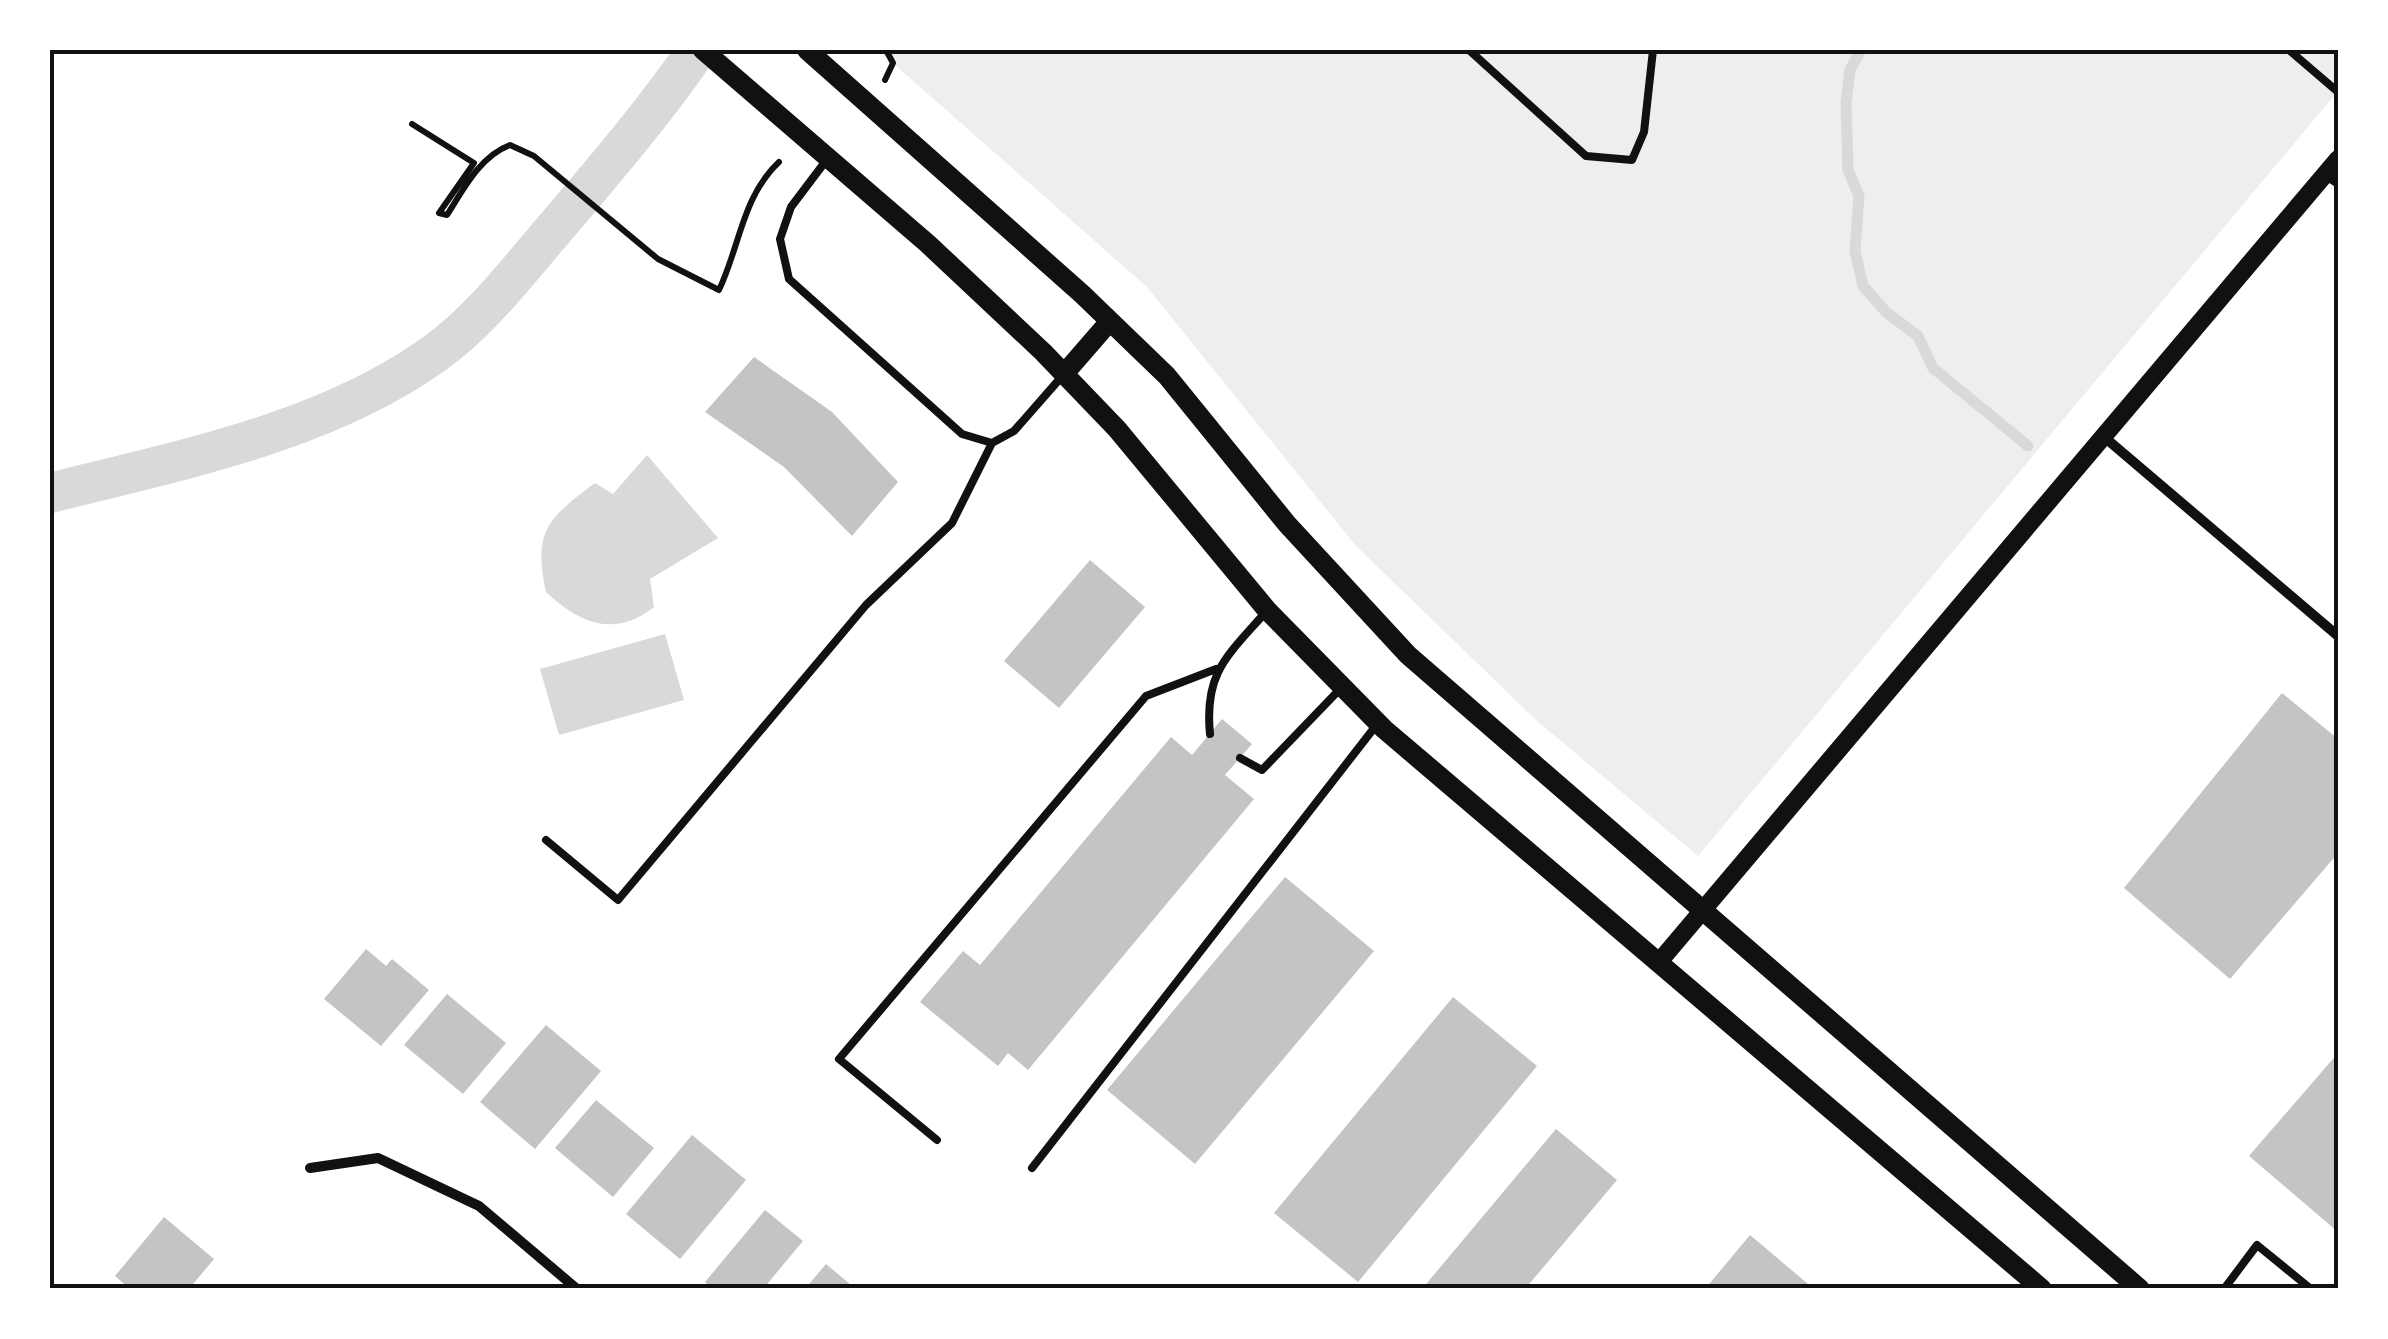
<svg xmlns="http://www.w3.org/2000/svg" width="2388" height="1339" viewBox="0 0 2388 1339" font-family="'Space Grotesk',sans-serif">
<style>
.green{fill:#eee}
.water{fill:#d9d9d9}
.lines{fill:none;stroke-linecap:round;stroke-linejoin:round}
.stream{stroke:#d9d9d9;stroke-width:11}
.canal{stroke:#d9d9d9;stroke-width:40}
.building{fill:#c4c4c4}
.path{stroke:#111;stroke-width:6}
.service{stroke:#111;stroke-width:8}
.minor{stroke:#111;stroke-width:10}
.tertiary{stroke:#111;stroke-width:18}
.secondary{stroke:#111;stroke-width:20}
.neatline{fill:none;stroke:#111;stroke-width:4}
</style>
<rect width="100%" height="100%" fill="#fff"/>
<path class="green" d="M878,50h1460v41l-640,765 -161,-135 -181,-175 -209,-259z"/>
<path class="water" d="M647,455l71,83 -68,41 4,28c-39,31 -74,17 -108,-15 -13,-61 1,-73 49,-109l18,11z
M665,634l19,66 -125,35 -19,-66z"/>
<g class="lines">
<path class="stream" d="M1861,50l-11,20 -4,33 2,67 11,26 -4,55 8,35 23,26 32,24 15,32 95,78"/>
<path class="canal" d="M50,493c130,-33 273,-60 384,-139 44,-31 81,-79 116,-120 51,-60 102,-119 147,-184"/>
</g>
<path class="building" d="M754,357l78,55 66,70 -46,54 -68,-69 -79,-55z
M1090,560l55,47 -86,101 -55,-47z
M2282,693l56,46v114l-108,126 -106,-91z
M1222,719l30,25 -27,31 29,24 -226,271 -20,-17 -10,13 -78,-64 43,-51 17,14 191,-228 21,18z
M1285,877l89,74 -179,213 -88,-74z
M366,949l20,17 6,-7 37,31 -48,56 -57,-47z
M447,994l59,49 -43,51 -59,-49z
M1453,997l84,69 -179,216 -84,-69z
M546,1025l55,46 -66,78 -55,-47z
M2338,1053v179l-89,-76z
M596,1100l58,48 -41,49 -58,-49z
M1556,1129l61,51 -92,109h-103z
M692,1135l54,45 -66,79 -54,-45z
M765,1210l38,31 -40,48h-50l-8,-7z
M164,1217l50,42 -25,30h-59l-15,-13z
M1750,1235l64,54h-109z
M826,1264l30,25h-51z"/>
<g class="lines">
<path class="path" d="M885,80l8,-17 -7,-13
M412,124l62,39 -35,50 8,2c16,-25 33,-59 63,-70l24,11 124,103 61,31c21,-44 23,-93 60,-128"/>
<path class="service" d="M1469,50l117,106 46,4 12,-28 9,-82
M2289,50l49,42
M828,158l-37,49 -11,32 9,40 173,155 30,9 22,-12 50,-57
M2324,175l14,9
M1210,734c-6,-61 17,-78 54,-120
M1240,758l22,12 80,-83
M546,840l72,60 248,-295 86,-82 40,-80
M937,1140l-98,-81 307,-363 70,-27
M1032,1168l346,-445
M2224,1289l33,-44 54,44"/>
<path class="minor" d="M2103,436l235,200
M310,1168l68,-10 101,48 98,83"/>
<path class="tertiary" d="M1659,962l679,-803"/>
<path class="secondary" d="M703,50l225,194 115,108 74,77 150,181 117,119 658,560
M807,50l275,244 85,82 120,148 121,131 732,634
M1064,374l46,-53"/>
</g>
<rect width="2388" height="1339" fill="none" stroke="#ffffff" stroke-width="105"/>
<rect x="52" y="52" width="2284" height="1234" class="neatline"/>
</svg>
